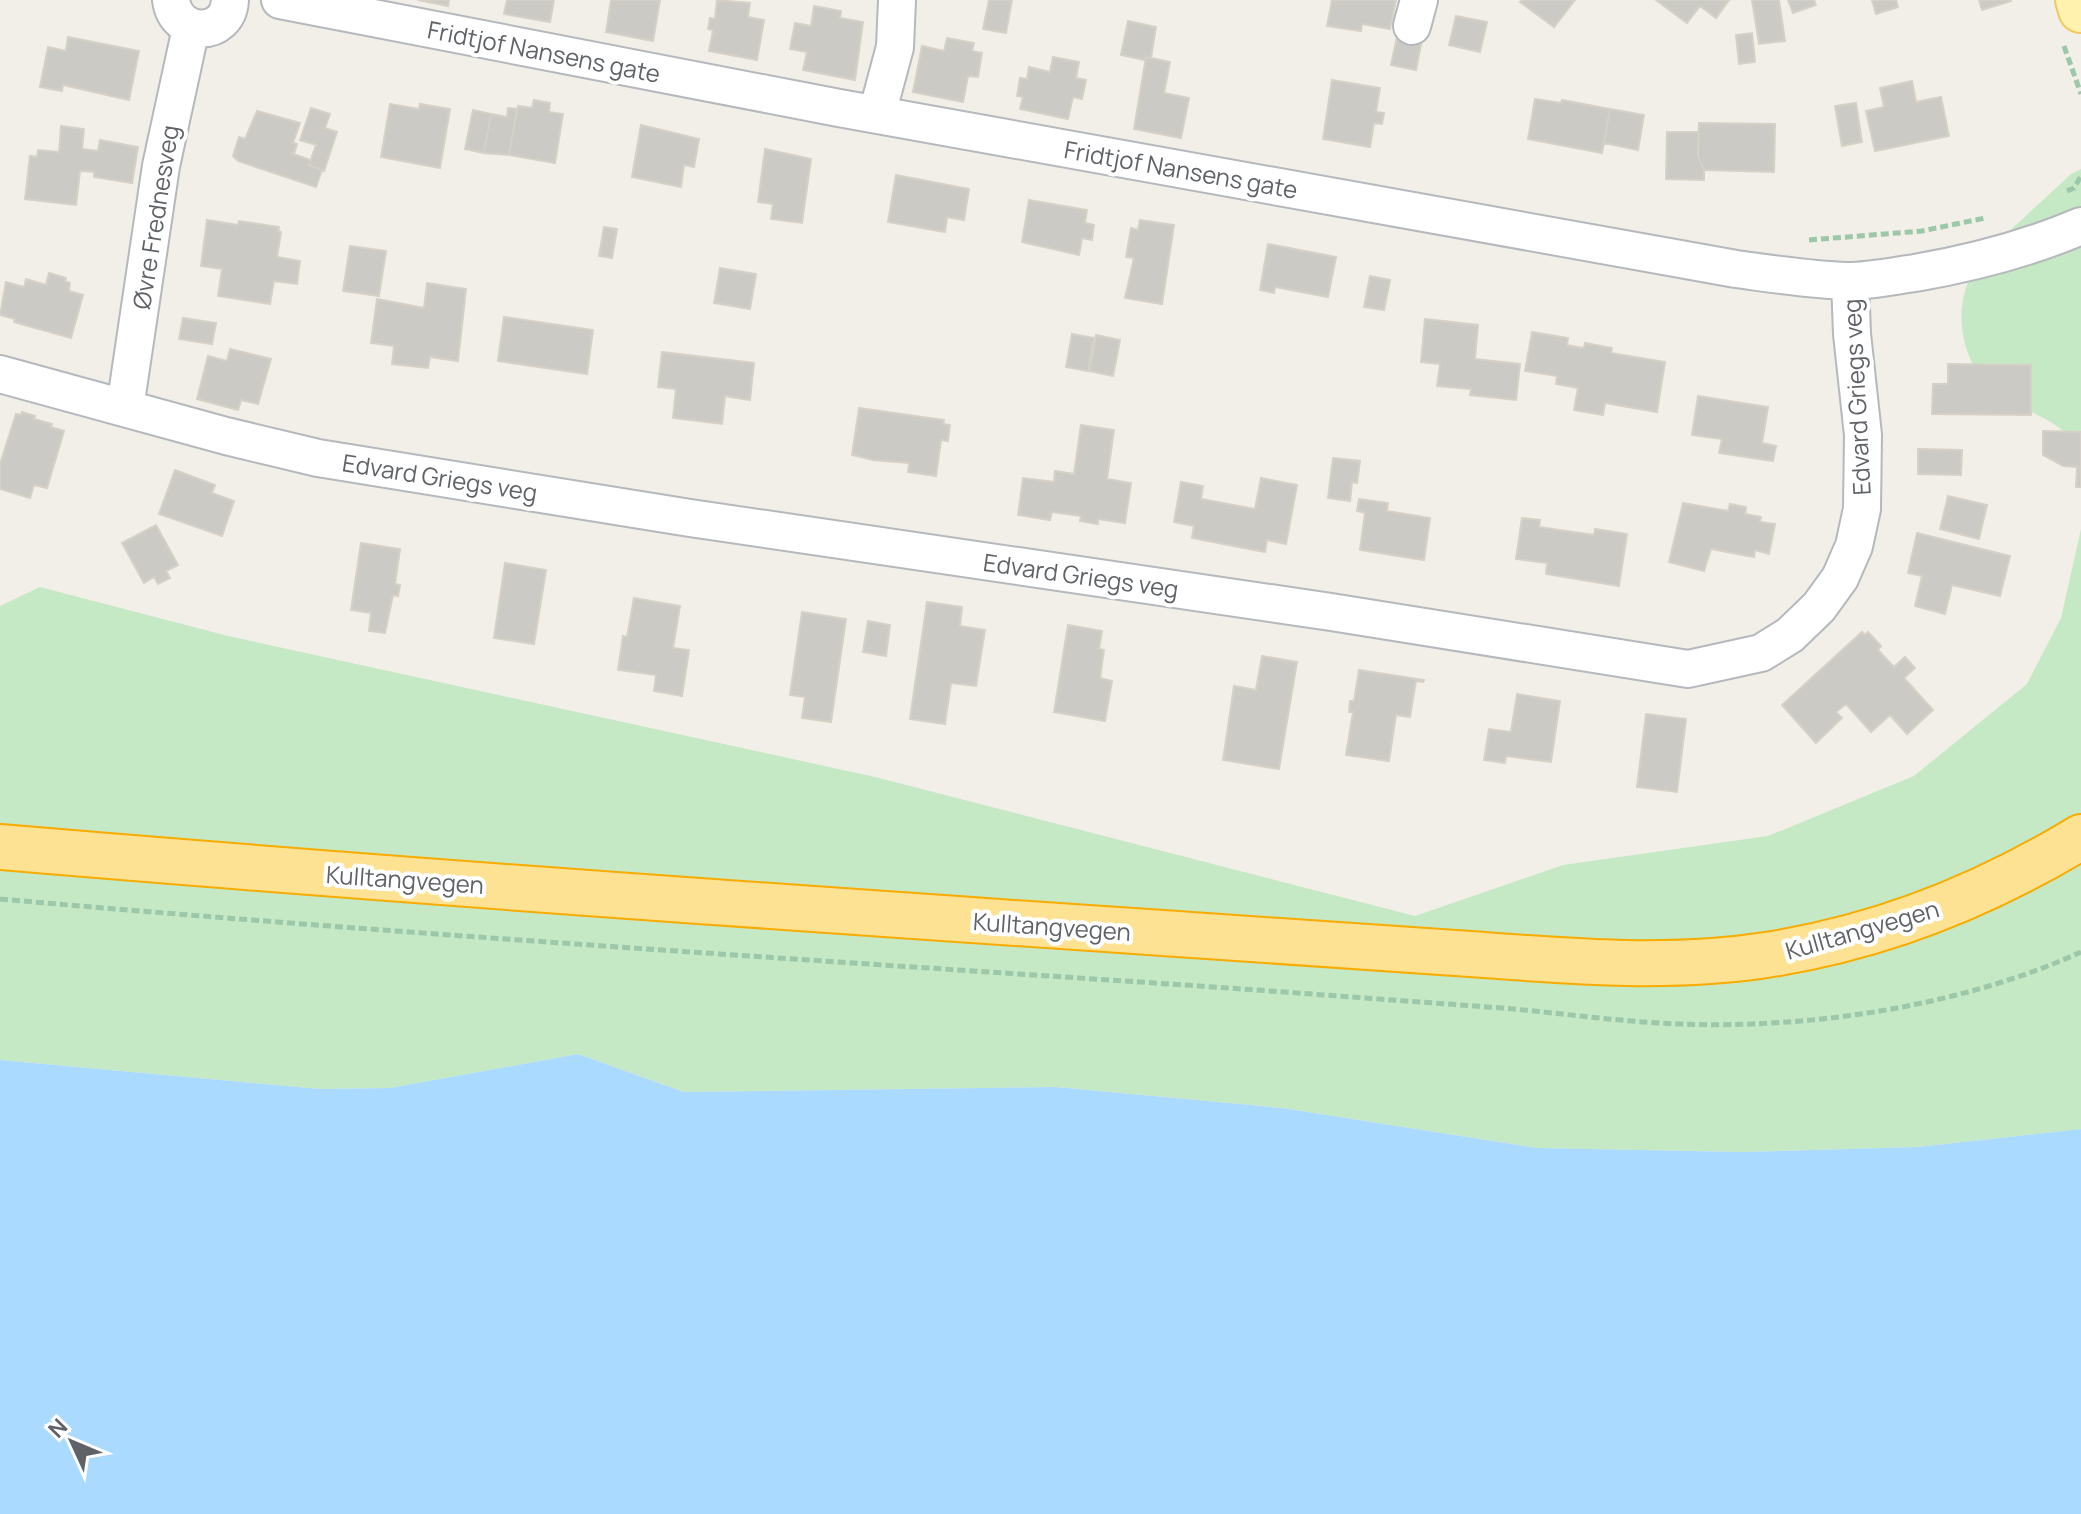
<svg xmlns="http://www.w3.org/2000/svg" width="2081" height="1514" viewBox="0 0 2081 1514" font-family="Manrope,sans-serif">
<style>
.green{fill:#c5e8c5}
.water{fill:#aadaff}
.building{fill:#cccac5;stroke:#d6d1c6;stroke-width:2}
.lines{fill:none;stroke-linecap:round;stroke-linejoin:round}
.street-casing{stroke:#b5b8bc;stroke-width:40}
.primary-casing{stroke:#f2c960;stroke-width:48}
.highway-casing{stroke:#f9ab00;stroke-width:48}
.path{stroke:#9cc7a9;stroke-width:5;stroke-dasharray:8 4;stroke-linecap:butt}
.street{stroke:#fff;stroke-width:36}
.primary{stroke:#fff2af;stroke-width:44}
.highway{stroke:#fde293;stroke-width:44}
.labels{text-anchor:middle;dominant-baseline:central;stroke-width:8;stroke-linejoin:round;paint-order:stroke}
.street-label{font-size:24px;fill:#5f6368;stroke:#fff}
</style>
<rect width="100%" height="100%" fill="#f1efe8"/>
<path class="green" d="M2081,169v278c-7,-7 -15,-15 -23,-20 -21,-16 -49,-21 -68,-40 -32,-30 -39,-89 -11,-123 24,-30 64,-63 92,-90z
M2081,529v600l-163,18 -175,5 -206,-4 -255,-40 -226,-21 -372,5 -106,-38 -188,34 -70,1 -320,-29v-454l40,-19 188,49 647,141 540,139 148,-51 205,-29 146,-60 113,-92 34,-66z"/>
<path class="water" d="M578,1054l106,38 372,-5 226,21 255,40 206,4 175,-5 163,-18v385h-2081v-454l320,29 70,-1z"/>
<path class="building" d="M418,0h31l-1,6z
M507,0h47l-4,22 -46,-8z
M611,0h49l-7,41 -47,-9z
M717,0l33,3 -2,14 16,3 -7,40 -48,-9 4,-21 -5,-1 2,-11 5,1z
M989,0h23l-6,33 -23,-4z
M1332,0h64l-6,29 -28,-5 -1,7 -34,-5z
M1522,0h53l-21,27 -34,-25z
M1656,0h73l-13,18 -16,-12 -13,17z
M1752,0h27l6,41 -26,3z
M1788,0h26l2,5 -23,8z
M1872,0h24l2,7 -22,7z
M1979,0h32v1l-29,9z
M814,6l27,5 -1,7 23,4 -8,58 -52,-10 4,-18 -17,-3 5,-26 16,3z
M1456,16l31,6 -7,30 -31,-7z
M1128,21l28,6 -5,31 -5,-1 -1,3 -24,-5z
M1424,29l-8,41 -25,-5 6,-28 6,1z
M1752,33l3,29 -16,2 -3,-29z
M68,37l71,14 -10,49 -66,-15 -1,6 -22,-4 8,-40 18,4z
M947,38l27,5 -2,8 10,2 -4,24 -10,-1 -5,26 -50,-10 9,-46 22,5z
M1053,57l26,5 -3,16 10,2 -4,19 -9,-2 -5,22 -48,-10 3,-12 -6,-1 3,-18 7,1 2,-12 21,5z
M1146,57l24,5 -6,31 25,5 -8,40 -47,-9z
M1332,80l48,8 -4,24 8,1 -2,11 -8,-1 -4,24 -47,-8z
M1912,81l4,21 25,-5 8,39 -74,15 -9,-40 18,-4 -4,-19z
M1535,99l26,4 1,-3 48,9 -8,44 -74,-14z
M534,100l16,3 -1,9 14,2 -8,49 -46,-8 9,-49 14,2z
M1856,103l6,39 -20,4 -7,-40z
M390,104l29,5 1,-5 30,5 -10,59 -59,-11z
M311,108l19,6 -5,14 12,4 -13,39 -15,-6 7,-20 -16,-5z
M508,108l9,1 -8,46 -25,-2 7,-39 16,3z
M1610,109l34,6 -6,35 -34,-7z
M473,110l18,4 -7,39 -19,-4z
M257,111l43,12 -7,20 4,1 -3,10 -4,-1 21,7 -2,5 13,5 -6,17 -78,-26 -5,-5 6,-19 6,2z
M1699,123l76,1 -1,48 -70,-2 -6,-14z
M641,125l58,14 -5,28 -10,-2 -3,22 -49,-10z
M61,126l23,3 -2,20 16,2 2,-11 38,7 -6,36 -38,-6v-5l-14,-1 -4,34 -51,-6 5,-43 7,1 1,-7 21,2z
M1667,132h31v24l6,14v10l-38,-1z
M765,149l46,10 -9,64 -31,-4 2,-15 -15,-2z
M896,175l73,14 -5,31 -17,-3 -2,15 -57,-10z
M1029,200l58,10 -2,13 9,2 -2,15 -10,-2 -3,17 -57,-13z
M207,220l31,5 1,-4 40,6 -1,4 3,1 -4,25 23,4 -3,23 -23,-3 -4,23 -52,-8 4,-27 -21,-3z
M1140,220l34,5 -12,79 -37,-6 9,-40 -8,-1 5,-29 7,2z
M604,227l13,2 -5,29 -13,-2z
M1268,244l68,13 -8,40 -53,-10 -1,6 -14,-3z
M350,246l36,5 -7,45 -36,-5z
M720,268l36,6 -6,35 -36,-6z
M49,273l17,5 -1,3 5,2 -1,8 14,4 -12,43 -57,-16 1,-3 -15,-4 6,-33 18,5 2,-8 20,6z
M1370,276l20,4 -6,30 -20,-3z
M427,283l39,6 -8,72 -28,-4 -2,11 -36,-4 2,-18 -23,-3 6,-44 47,9z
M504,317l89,13 -6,44 -89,-13z
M183,318l33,5 -4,21 -33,-5z
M1425,319l53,6 -3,34 45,5 -4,36 -46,-5 1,-6 -34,-3 3,-22 -19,-2z
M1532,332l36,6 -1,7 17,3 1,-5 27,5 -1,5 54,9 -8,50 -52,-9 -2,12 -29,-5 4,-22 -22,-4 1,-8 -32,-5z
M1072,334l22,4 -6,33 -22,-4z
M1096,335l24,5 -7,36 -24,-5z
M230,349l41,10 -13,45 -17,-4 -3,10 -41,-11 11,-43 19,5z
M662,352l92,11 -4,37 -25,-4 -3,28 -49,-6 3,-29 -18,-2z
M1948,364l83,1v50l-99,-1 1,-30h15z
M1698,396l70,11 -6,36 14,3 -3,15 -54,-8 3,-14 -30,-4z
M859,408l85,12 -1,4 7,1 -2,16 -7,-1 -5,36 -28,-4 1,-9 -36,-3 -21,-5z
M22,412l13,4 -1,3 18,5 -1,3 13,4 -17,57 -13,-3 -4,13 -30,-9v-25l16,-50 5,1z
M1081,425l33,5 -7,49 24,4 -6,40 -27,-4v5l-18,-3 1,-5 -29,-4 -2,8 -32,-5 5,-37 31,4 1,-11 19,3z
M2043,431l38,1v55h-5l1,-20 -14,-1 -20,-11z
M1918,449l44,1 -1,25 -43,-1z
M1333,458l27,3 -3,22 -5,-1 -2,19 -22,-3z
M175,470l40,15 -3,8 22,8 -12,35 -63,-22z
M1261,478l36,7 -11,59 -19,-4 -2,12 -73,-14 2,-12 -20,-4 7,-40 22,4 -2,13 54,10z
M1948,496l39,9 -8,34 -39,-10z
M1359,499l29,4 -1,8 43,7 -6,42 -64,-10 5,-37 -8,-2z
M1683,503l45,8 2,-7 16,3 -1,7 16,3 -1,5 15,2 -6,30 -14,-4 -1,7 -43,-8 -7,22 -35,-9z
M1522,518l18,2 -1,7 55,8 1,-6 32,5 -8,52 -73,-12 1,-11 -31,-4z
M156,525l22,40 -12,6 4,7 -12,6 -4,-7 -10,6 -22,-40z
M1917,533l93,23 -10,40 -48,-11 -7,29 -30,-8 7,-30 -14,-3z
M361,543l39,6 -5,35 5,1 -2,11 -5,-1 -8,38 -16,-2 2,-18 -20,-3z
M505,563l41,7 -12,74 -40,-6z
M634,598l46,8 -7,42 16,2 -7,46 -28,-5 2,-16 -38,-5 5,-34 4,1z
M927,602l35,5 -2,19 25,4 -9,56 -25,-3 -6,41 -35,-5z
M802,612l44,7 -15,103 -29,-4 3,-21 -15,-2z
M868,621l22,4 -4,31 -23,-4z
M1068,625l34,6 -3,18 5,1 -4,28 12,3 -7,40 -51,-9z
M1862,632l3,3 3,-3 13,14 -3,4 16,17 11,-10 10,11 -11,10 29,32 -26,24 -17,-19 -19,17 -25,-28 -10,8 6,6 -26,25 -34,-38z
M1262,656l35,6 -18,107 -56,-9 11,-74 22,4z
M1359,670l65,10 -1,2 -7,-1 -6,36 -14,-2 -7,46 -43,-6 7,-43h-4l1,-11h4z
M1517,694l43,7 -9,61 -45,-6 -1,7 -21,-3 5,-31 22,3z
M1646,714l40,5 -9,73 -40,-5z"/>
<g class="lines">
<defs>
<path id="street" d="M171,0c5,38 57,38 59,0
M280,0l559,108 897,161c37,5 74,11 111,12 22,0 46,-5 68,-8 58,-10 112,-24 166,-47
M1412,26l7,-26
M877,114l18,-67 2,-47
M0,374l226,62 92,22 372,60 641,94 357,57 73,-16 29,-18 29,-28 21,-29 14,-32 8,-37 1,-74 -11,-101 -2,-53
M125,408l36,-242 30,-138"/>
<path id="primary" d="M2078,0l3,10"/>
<path id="highway" d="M0,847c387,33 775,60 1163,86 102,7 204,14 307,21 97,7 198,16 296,1 112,-17 218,-59 315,-118"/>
</defs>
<use href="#street" class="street-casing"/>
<use href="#primary" class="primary-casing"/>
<use href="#highway" class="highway-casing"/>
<path class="path" d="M2064,46l17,48
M2067,191l7,-3 7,-12
M1809,240l113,-9 63,-13
M0,899c374,33 749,57 1124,82 126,8 252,18 378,27 59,5 119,14 178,16 131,5 282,-18 401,-72"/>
<use href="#street" class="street"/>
<use href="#primary" class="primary"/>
<use href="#highway" class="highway"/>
</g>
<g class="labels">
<g class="street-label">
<text transform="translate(544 51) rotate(11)">Fridtjof Nansens gate</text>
<text transform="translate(1181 169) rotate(10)">Fridtjof Nansens gate</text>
<text transform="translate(155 217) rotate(-81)">Øvre Frednesveg</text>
<text transform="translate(1856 397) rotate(-93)">Edvard Griegs veg</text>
<text transform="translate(440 477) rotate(9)">Edvard Griegs veg</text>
<text transform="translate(1081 575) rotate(8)">Edvard Griegs veg</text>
<text transform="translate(405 879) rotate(4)">Kulltangvegen</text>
<text transform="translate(1052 926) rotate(4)">Kulltangvegen</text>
<text transform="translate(1862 929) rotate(-16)">Kulltangvegen</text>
</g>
</g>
<g transform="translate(72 1442) rotate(314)" stroke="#ffffff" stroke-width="6" paint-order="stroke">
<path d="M0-6L14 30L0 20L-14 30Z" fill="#5f6368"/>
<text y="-12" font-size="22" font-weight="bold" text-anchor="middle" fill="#5f6368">N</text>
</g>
</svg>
